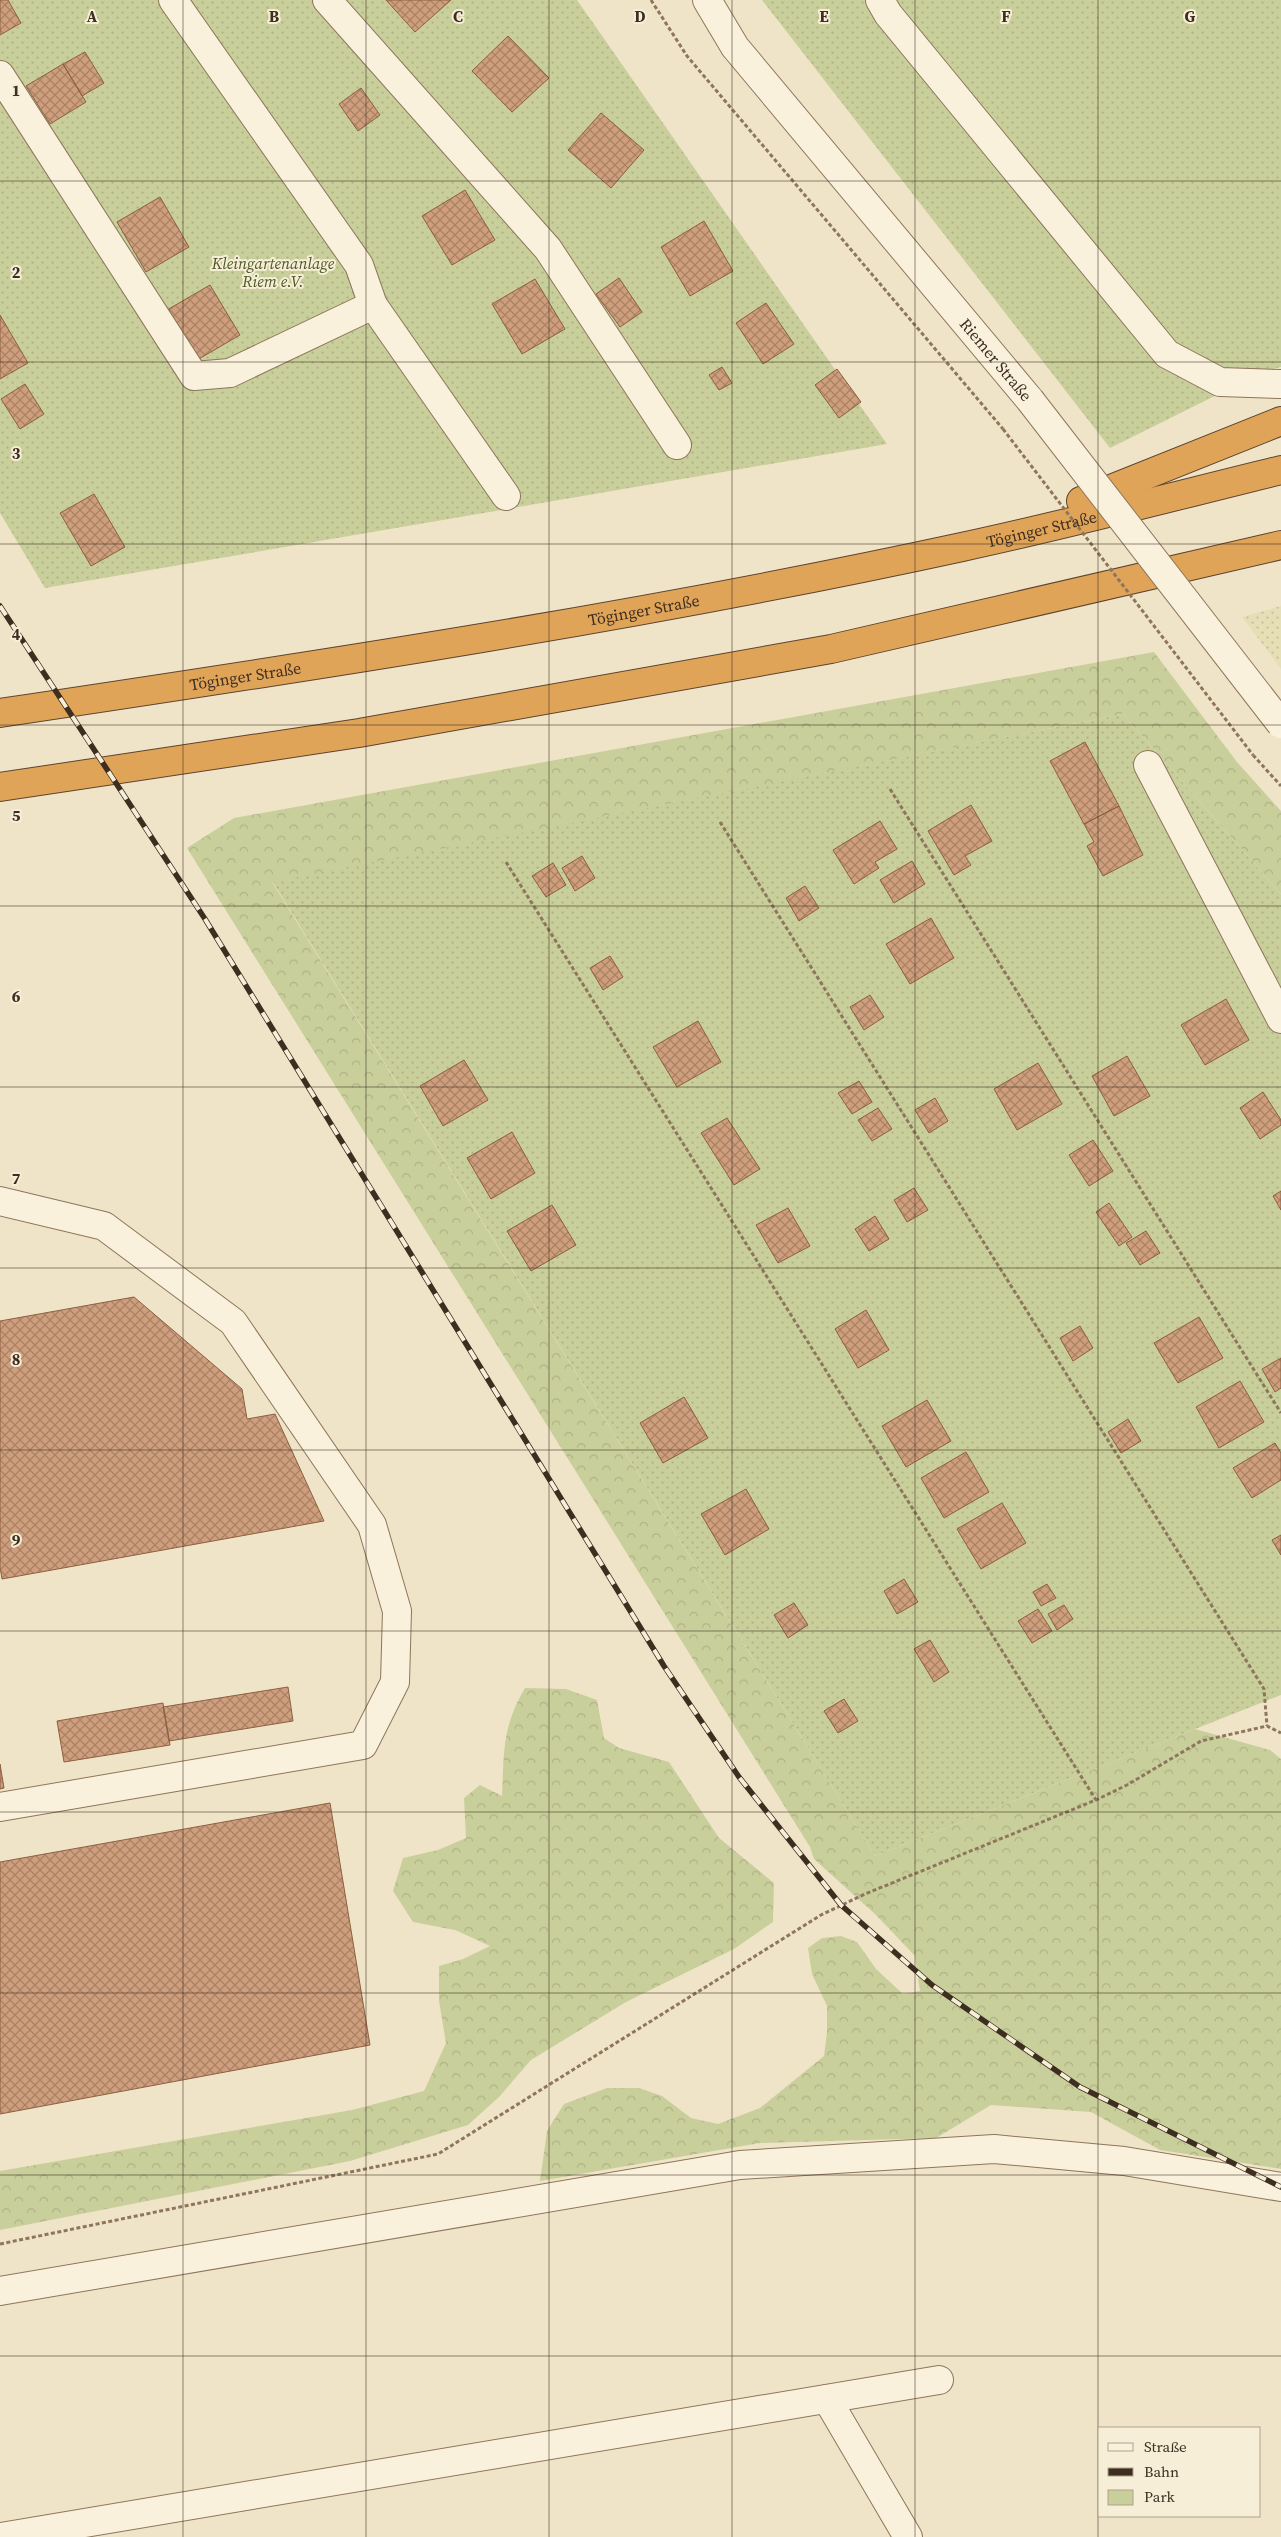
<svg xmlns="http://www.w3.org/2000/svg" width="1281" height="2537" viewBox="0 0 1281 2537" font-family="'Source Serif 4',serif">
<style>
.farmland{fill:url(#farmland-dots)}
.green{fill:url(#green-dots)}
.forest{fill:url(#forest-crowns)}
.building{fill:url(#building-cross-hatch);stroke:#8d5f41}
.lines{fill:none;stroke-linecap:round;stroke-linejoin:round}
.minor-casing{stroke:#8d765c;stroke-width:30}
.highway-casing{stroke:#5b4430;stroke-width:30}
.path{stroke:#8d765c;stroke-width:3;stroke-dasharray:4 2.5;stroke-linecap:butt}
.minor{stroke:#faf1dc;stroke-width:28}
.highway{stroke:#e0a458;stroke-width:28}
.rail-casing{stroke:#3d2e20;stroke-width:5.5}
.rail{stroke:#f7eed8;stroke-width:4;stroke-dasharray:11;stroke-linecap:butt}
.minor-bridge-casing{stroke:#8d765c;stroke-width:30;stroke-linecap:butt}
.path-bridge{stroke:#8d765c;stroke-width:3;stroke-dasharray:4 2.5;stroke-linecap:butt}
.minor-bridge{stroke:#faf1dc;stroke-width:28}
.grid{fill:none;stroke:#3d2e20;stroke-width:1;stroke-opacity:0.55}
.labels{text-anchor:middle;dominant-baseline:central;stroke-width:4;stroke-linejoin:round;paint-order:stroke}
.park-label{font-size:16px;font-style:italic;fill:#4d5a26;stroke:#f7eed8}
.street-label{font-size:16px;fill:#3d2e20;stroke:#f7eed8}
.grid-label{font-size:16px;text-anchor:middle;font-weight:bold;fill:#3d2e20;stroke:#f7eed8;stroke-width:4;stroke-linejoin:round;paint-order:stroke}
</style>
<defs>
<pattern id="farmland-dots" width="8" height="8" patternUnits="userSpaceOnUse" patternTransform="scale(1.25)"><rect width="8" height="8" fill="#e6deb5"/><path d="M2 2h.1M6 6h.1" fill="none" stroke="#c6bf9b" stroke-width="1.8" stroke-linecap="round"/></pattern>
<pattern id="green-dots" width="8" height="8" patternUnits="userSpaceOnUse" patternTransform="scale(1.25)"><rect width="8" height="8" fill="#c9cf9b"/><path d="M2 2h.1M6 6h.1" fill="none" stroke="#aeb285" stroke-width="1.8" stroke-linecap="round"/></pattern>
<pattern id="forest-crowns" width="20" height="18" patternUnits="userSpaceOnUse" patternTransform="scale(1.25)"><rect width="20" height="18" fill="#c9cf9b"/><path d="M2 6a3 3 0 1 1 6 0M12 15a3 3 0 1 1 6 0" fill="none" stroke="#aeb285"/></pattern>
<pattern id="building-cross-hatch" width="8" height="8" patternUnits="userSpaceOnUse" patternTransform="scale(1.25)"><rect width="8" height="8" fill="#cf9f7d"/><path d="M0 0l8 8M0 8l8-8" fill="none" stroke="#a98266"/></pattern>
</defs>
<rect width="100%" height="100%" fill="#f0e4c8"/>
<path class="farmland" d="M1281,606v63l-39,-52z"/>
<path class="green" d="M0,0h577l310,444 -842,144 -45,-75z
M762,0h519v367l-16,4 -155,77z
M1123,714l158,180v801l-406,161 -603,-975z"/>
<path class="forest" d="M1154,652l83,110 44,49v83l-158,-180 -851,168 603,974 320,-127 75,21 11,9v410l-121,-19 -69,-38 -100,-7 -55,33 -176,5 -220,38 7,-50 17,-27 43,-16h32l23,8 29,22 27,6 42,-16 64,-52 3,-24v-26l-15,-32 -4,-26 14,-10 19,-2 16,6 19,27 27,25 17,-3 -5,-35 -39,-41 -62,-56 -4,-12 -623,-999 47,-30z
M525,1688l41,1 31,11 7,38 15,10 50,14 50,76 55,45 -1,39 -39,27 -108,53 -95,58 -32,37 -31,28 -118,36 -350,69v-59l352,-61 72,-19 22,-48 -7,-42v-35l24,-7 27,-13 -35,-16 -42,-8 -20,-31 10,-33 35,-8 28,-12 -2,-40 16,-13 22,11c2,-44 0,-69 23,-108z"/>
<path class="building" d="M0,0h8l13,23 -21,12z
M386,0h65l-36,32z
M508,36l41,42 -37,34 -40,-41z
M85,52l19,31 -22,13 -19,-32z
M63,64l23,38 -36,22 -24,-38z
M361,88l19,27 -22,16 -19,-27z
M601,113l43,37 -33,38 -43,-38z
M465,190l30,50 -43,25 -30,-49z
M160,197l29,50 -43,25 -29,-50z
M704,221l29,50 -43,25 -29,-49z
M619,278l23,34 -22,15 -24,-33z
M535,279l30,50 -43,25 -30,-50z
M210,285l30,50 -43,25 -30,-50z
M766,303l28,41 -31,20 -27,-41z
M0,315l28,48 -28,16z
M722,367l10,16 -13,7 -10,-15z
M837,369l24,33 -22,16 -24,-33z
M25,384l19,30 -24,15 -19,-30z
M94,494l31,53 -34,19 -31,-53z
M1085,742l34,64 -35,18 -34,-63z
M971,805l21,36 -27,15 6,9 -17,10 -26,-44z
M1119,806l24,49 -40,21 -16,-30 7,-4 -10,-18z
M880,821l17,28 -22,13 4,6 -25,16 -21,-34z
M582,856l13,22 -20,13 -13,-23z
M912,861l13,23 -31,19 -14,-23z
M553,863l13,22 -20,12 -14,-21z
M805,886l14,22 -20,13 -13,-23z
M931,918l23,40 -44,26 -24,-40z
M610,956l13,21 -20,13 -13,-22z
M870,995l14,22 -20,13 -14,-23z
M1226,999l23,41 -44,25 -24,-40z
M698,1021l23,41 -44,25 -24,-40z
M1127,1056l23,40 -36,20 -22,-40z
M464,1060l24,40 -45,26 -23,-40z
M1038,1063l24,41 -45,26 -23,-41z
M859,1081l13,21 -20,12 -14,-21z
M1263,1092l18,28v5l-21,14 -20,-31z
M935,1098l13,23 -19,12 -14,-23z
M878,1108l14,21 -20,12 -14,-21z
M727,1118l33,51 -26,16 -33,-52z
M512,1132l23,41 -44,26 -24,-41z
M1093,1140l20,31 -24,15 -20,-31z
M914,1188l14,22 -21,12 -13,-22z
M1281,1191v19l-8,-14z
M1109,1203l23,34 -13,9 -23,-34z
M552,1205l24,40 -45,26 -24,-40z
M788,1208l22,38 -32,17 -22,-38z
M875,1216l14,23 -20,12 -14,-22z
M1146,1231l14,22 -20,12 -14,-22z
M134,1297l108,92 5,30 28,-5 49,107 -322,58 -2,-12v-246z
M866,1310l23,40 -31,18 -23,-39z
M1199,1317l24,41 -45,25 -24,-40z
M1080,1326l13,22 -20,13 -13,-23z
M1281,1358v30l-6,4 -13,-23z
M1240,1381l24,41 -45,26 -23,-41z
M684,1397l24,41 -45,25 -23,-40z
M927,1400l24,41 -45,26 -24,-41z
M1128,1419l13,22 -20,12 -13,-21z
M1275,1443l6,10v27l-29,18 -19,-30z
M966,1452l23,40 -45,26 -23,-40z
M746,1489l23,40 -44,26 -24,-41z
M1002,1503l24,40 -45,26 -24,-40z
M1281,1535v20l-9,-15z
M904,1579l14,23 -21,12 -13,-23z
M1047,1584l9,14 -15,8 -8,-14z
M794,1603l14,22 -20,13 -14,-23z
M1064,1605l9,14 -16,11 -9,-16z
M1038,1609l14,22 -20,12 -14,-22z
M930,1640l19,32 -15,10 -20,-33z
M288,1687l5,34 -124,20 -6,-34z
M844,1699l14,22 -20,12 -14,-22z
M163,1703l7,42 -106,17 -7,-41z
M0,1764l4,24 -4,1z
M330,1803l40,242 -370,69v-252z"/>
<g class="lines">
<defs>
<g id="minor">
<path d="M327,0l221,249 129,196"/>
<path id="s1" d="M707,0l28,47 295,353"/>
<path d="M880,0l8,14 279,340 53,28 61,2"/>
<path d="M0,75l194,301 36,-3 143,-68 -14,-40 -186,-265"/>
<path d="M373,305l133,191"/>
<path d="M1148,765l133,254"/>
<path d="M0,1201l104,25 129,96 139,203 25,86 -2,71 -32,63 -363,62"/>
<path d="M0,2291l740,-126 254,-16 130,12 157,26"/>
<path d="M827,2399l81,138"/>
<path d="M1,2537l938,-157"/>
</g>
<g id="highway">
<path d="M1081,501l200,-80"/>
<path id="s2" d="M0,713c322,-48 644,-97 962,-166 107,-23 213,-51 319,-77"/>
<path d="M0,787l359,-54 472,-84 450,-104"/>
</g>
</defs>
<use href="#minor" class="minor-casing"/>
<use href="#highway" class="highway-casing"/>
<path class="path" d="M651,0l36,56 316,373
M1253,755l28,31
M890,789l391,624
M720,822l544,867 3,37
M506,862l590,938
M0,2244l438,-90 383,-239 44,-21 231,-94 31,-15 74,-44 66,-15 14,7"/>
<use href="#minor" class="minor"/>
<use href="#highway" class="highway"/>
<defs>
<path id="rail" d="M0,606l205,313 459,747 75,111 102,128 91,80 148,102 201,100"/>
</defs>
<use href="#rail" class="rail-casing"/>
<use href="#rail" class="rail"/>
<defs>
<path id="minor-bridge" d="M1030,400l251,324"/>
</defs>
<use href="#minor-bridge" class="minor-bridge-casing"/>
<path class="path-bridge" d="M1003,429l250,326"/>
<use href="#minor-bridge" class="minor-bridge"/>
</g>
<path class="grid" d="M183,0v2537M366,0v2537M549,0v2537M732,0v2537M915,0v2537M1098,0v2537M0,181h1281M0,362h1281M0,544h1281M0,725h1281M0,906h1281M0,1087h1281M0,1268h1281M0,1450h1281M0,1631h1281M0,1812h1281M0,1993h1281M0,2175h1281M0,2356h1281"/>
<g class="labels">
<g class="park-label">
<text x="273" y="263">Kleingartenanlage<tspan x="273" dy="18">Riem e.V.</tspan></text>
</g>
<g class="street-label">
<text stroke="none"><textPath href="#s1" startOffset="462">Riemer Straße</textPath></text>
<text stroke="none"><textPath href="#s2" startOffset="1058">Töginger Straße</textPath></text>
<text stroke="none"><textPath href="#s2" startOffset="652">Töginger Straße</textPath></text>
<text stroke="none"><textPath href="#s2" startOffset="248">Töginger Straße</textPath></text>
</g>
</g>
<g class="grid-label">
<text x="92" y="22">A</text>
<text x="274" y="22">B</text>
<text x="458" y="22">C</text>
<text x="640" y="22">D</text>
<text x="824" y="22">E</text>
<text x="1006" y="22">F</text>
<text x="1190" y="22">G</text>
<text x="16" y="96">1</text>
<text x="16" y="278">2</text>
<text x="16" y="459">3</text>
<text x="16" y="640">4</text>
<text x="16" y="821">5</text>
<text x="16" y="1002">6</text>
<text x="16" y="1184">7</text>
<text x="16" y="1365">8</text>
<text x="16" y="1546">9</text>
</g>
<rect x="1098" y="2427" width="162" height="90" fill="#f7eed8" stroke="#ada18e"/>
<rect x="1108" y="2443" width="25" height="8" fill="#faf1dc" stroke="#ada18e"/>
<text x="1144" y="2452" font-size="15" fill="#3d2e20">Straße</text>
<rect x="1108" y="2468" width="25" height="8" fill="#3d2e20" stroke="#ada18e"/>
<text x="1144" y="2477" font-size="15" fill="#3d2e20">Bahn</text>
<rect x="1108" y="2490" width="25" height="15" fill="#c9cf9b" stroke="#ada18e"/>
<text x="1144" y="2502" font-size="15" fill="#3d2e20">Park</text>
</svg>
